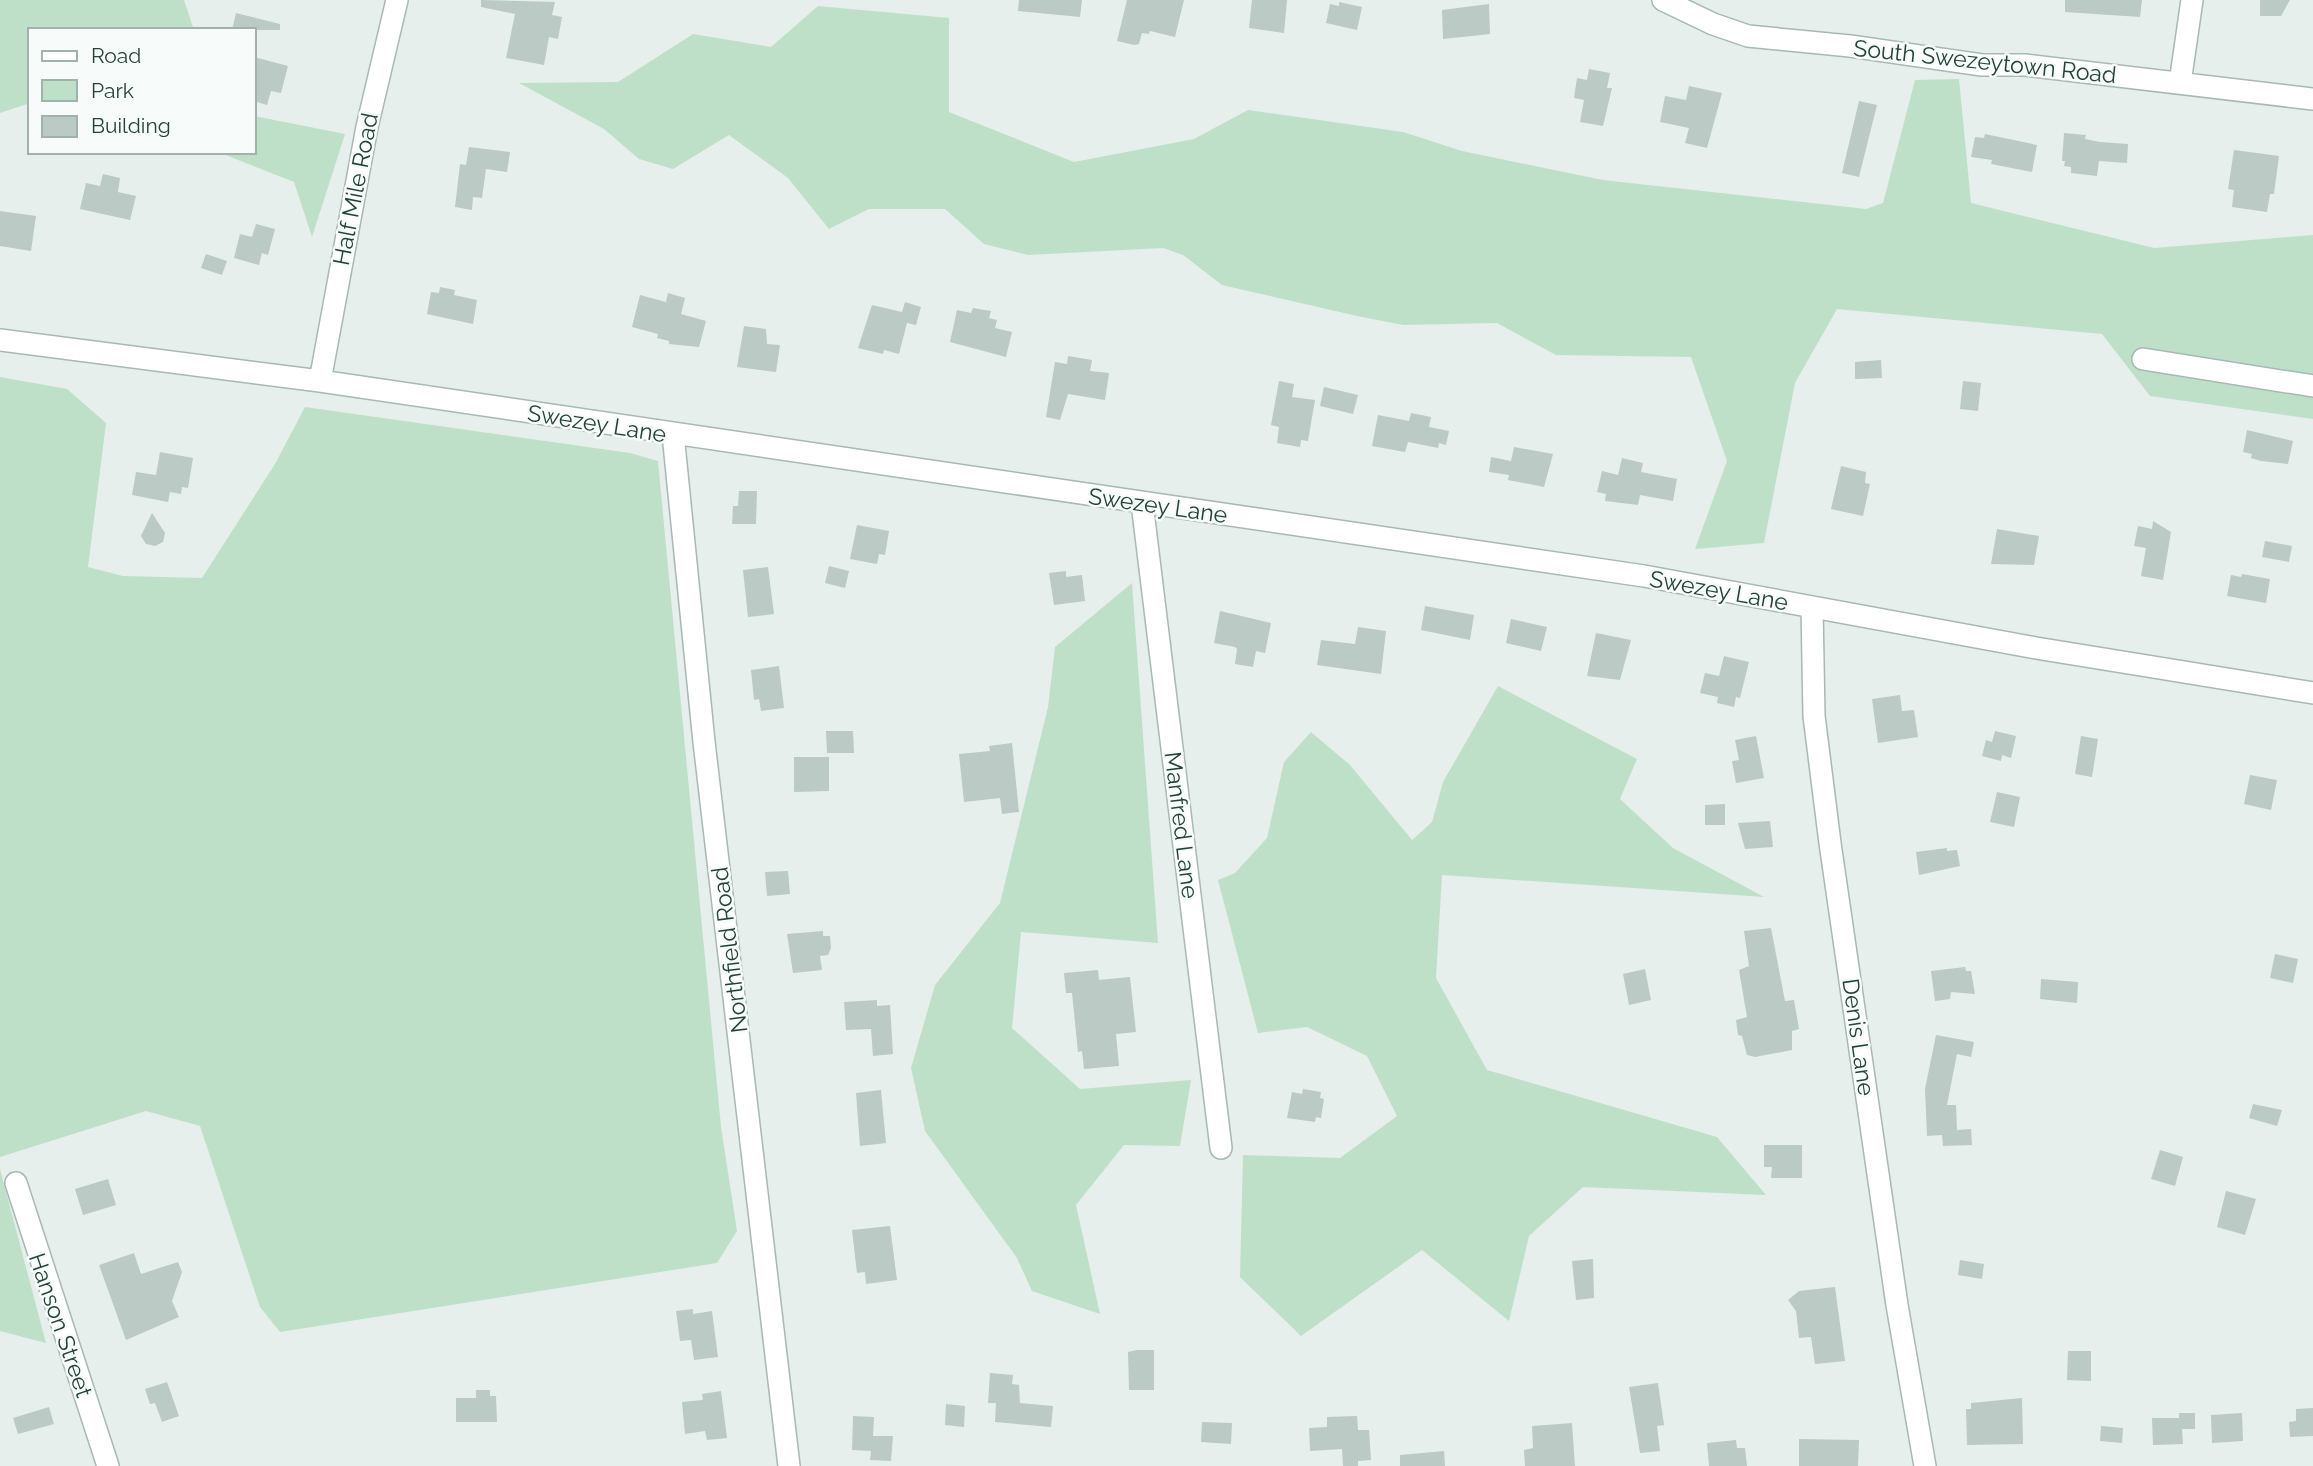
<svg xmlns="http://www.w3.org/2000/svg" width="2313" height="1466" viewBox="0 0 2313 1466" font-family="Raleway,sans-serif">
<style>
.green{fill:#bfe0c8}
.building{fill:#bbcac4}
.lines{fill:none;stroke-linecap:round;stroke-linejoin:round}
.minor-casing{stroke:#a8b8b2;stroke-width:24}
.minor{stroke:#fff;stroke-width:21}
.labels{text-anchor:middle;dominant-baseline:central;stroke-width:5;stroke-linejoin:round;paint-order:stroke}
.street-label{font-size:23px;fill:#24423a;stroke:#f7fbf9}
</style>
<rect width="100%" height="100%" fill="#e6efeb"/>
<path class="green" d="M0,0h184l10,30h-164v73l-30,10z
M818,6l131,12v94l125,50 120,-23 54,-29 155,22 59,19 141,29 263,29 17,-6 32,-123 44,-1 12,124 183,45 159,-13v184l-163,-23 -48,-62 -265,-25 -42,74 -31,160 -69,6 32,-88 -36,-104 -135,-2 -59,-32 -94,2 -46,-9 -135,-31 -39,-30 -20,-7 -135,7 -44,-11 -39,-35h-76l-40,20 -41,-51 -59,-43 -56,34 -34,-10 -35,-30 -85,-46 99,-1 75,-48 78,13z
M254,116l91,18 -33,103 -18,-55 -76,-30h36z
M0,377l67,12 39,34 -18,144 35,9 79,2 73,-114 30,-57 325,46 28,8 63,666 16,104 -20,32 -437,69 -20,-25 -60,-181 -54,-15 -146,46z
M1132,583l26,360 -137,-11 -9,96 68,61 111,-9 -11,66 -56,-1 -48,60 24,109 -68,-23 -15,-33 -92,-127 -14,-63 24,-83 65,-82 48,-196 7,-60z
M1498,686l139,73 -17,40 53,49 91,49 -322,-22 -6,103 51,92 230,67 49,58 -183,-8 -54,49 -20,85 -87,-71 -121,86 -61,-59 3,-122 97,3 57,-42 -30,-60 -60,-29 -49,6 -40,-153 17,-7 32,-35 17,-76 27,-30 39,33 62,75 20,-18 11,-40z
M0,1169l46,174 -46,-12z"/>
<path class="building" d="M481,0l74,2 -3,13 10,2 -4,22 -9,-2 -5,28 -38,-7 9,-44 -34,-7z
M1019,0h63l-2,17 -62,-6z
M1127,0h57l-9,37 -25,-6 -1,3 -7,-1 -3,11 -5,1 -17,-4z
M1252,0h35l-3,33 -35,-5z
M2065,0h77l-2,17 -75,-5z
M2260,0h30l-9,16h-21z
M1339,2l23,5 -5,23 -31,-7 4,-19 9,2z
M1489,4l1,30 -47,5 -1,-29z
M236,13l44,11v6h-48z
M254,57l34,9 -7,27 -10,-2 -4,14 -13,-4z
M1589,69l21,4 -3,15h5l-9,38 -23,-4 4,-22 -10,-2 3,-20 10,2z
M1689,86l33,7 -15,55 -22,-5 4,-15 -29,-6 5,-26 21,4z
M1859,101l18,4 -18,72 -17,-4z
M2064,133l22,2 -1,4 15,3 28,2 -1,19 -28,-2 -2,15 -26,-3v-6l-7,-1 1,-5h-3z
M1985,134l52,11 -5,27 -41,-8 1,-4 -21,-3 4,-20 9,1z
M469,147l41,5 -3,20 -21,-3 -4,29 -9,-1 -1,13 -17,-3 5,-43 6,1z
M2234,150l45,6 -5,38h-4l-3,18 -35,-5 2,-17 -6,-1z
M103,174l17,4 -2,14 18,4 -6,24 -50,-11 6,-26 14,3z
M0,211l36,5 -5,35 -31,-5z
M256,224l19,5 -7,26 -6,-2 -3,12 -25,-7 6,-24 12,3z
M206,254l21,7 -5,14 -21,-7z
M440,287l15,3 -1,5 23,5 -4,24 -46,-10 4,-22 8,1z
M668,293l17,5 -4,16 25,7 -7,26 -30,-3v-3l-12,-3 1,-4 -26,-7 8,-32 26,7z
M905,302l16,5 -5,18 -9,-2 -8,31 -15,-4 -1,4 -25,-6 14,-43 30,7z
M973,308l18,3 -2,7 8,2 -2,8 17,4 -6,25 -56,-15 7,-32 14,3z
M744,326l22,3 1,15 13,1 -4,27 -39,-5z
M1068,356l24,4 -2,11 19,2 -4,27 -37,-6 -8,26 -14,-3 9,-55 12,2z
M1881,360l1,18 -27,1v-17z
M1279,381l15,3 -2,13 23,3 -7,41 -7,-1 -1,7 -23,-4 2,-16 -8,-2z
M1963,381l18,2 -3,28 -18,-2z
M1324,387l34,8 -5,19 -33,-8z
M1411,413l20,4 -2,10 20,4 -3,14 -7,-2 -1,5 -30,-6 -3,10 -33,-6 6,-31 31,6z
M2247,430l46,11 -5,23 -27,-3 -10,-3 1,-4 -9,-2z
M1514,447l39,7 -9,33 -36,-7 1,-5 -20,-3 2,-15 20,4z
M160,452l33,6 -5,30 -6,-1 -1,7 -11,-2 -2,10 -36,-7 4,-23 20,3z
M1622,458l21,5 -2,9 36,7 -4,22 -33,-6 -2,10 -33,-4 1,-7 -9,-2 5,-21 16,4z
M1841,466l25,6 -1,11 5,1 -7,32 -32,-7z
M739,491h18l-1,33h-24l1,-18h5z
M152,513l13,20 -2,9 -8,4 -9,-2 -5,-8z
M2153,521l18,11 -8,48 -22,-4 5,-28 -12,-2 4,-20 14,3z
M857,525l32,6 -4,24 -6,-1 -2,10 -27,-5z
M1997,529l42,7 -5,29 -43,-1z
M2265,541l27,5 -3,16 -27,-5z
M829,566l20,5 -4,17 -20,-5z
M768,567l6,47 -26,3 -5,-47z
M1066,571v6l16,-2 3,26 -31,4 -5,-32z
M2242,574l28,5 -4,24 -39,-7 4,-21 10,2z
M1425,606l49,9 -4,25 -49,-10z
M1220,611l51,12 -6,30 -9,-2 -3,16 -18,-3 2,-15 -2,-2 -21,-4z
M1511,619l36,8 -6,24 -35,-8z
M1358,627l28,4 -5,43 -64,-9 4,-25 34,4z
M1596,633l35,7 -11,40 -33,-4z
M1724,656l25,6 -9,36 -4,-1 -2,10 -17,-4 1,-6 -18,-4 5,-20 14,3z
M779,666l5,42 -23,3 -2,-12 -5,1 -3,-30z
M1900,695l2,16 12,-1 4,27 -40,6 -6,-44z
M826,731h27l1,22h-27z
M1995,731l21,5 -5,22 -9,-3 -1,6 -19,-5 4,-16 6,2z
M1756,736l8,42 -28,5 -4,-22 7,-1 -4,-20z
M2081,736l17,3 -6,38 -17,-3z
M1012,743l7,69 -17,2 -2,-16 -36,4 -5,-48 31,-3 -1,-5z
M794,757h35v34l-35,1z
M2250,775l27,5 -6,30 -27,-6z
M1997,792l23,5 -6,30 -24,-5z
M1725,804v21h-20v-20z
M1770,821l3,26 -28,2 -7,-26z
M1947,848v3l10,-1 3,16 -41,9 -3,-23z
M788,871l2,23 -23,2 -2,-24z
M1771,928l14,73 9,-1 5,29 -7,2v19l-37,7 -8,-2 -5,-19 -4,-1 -2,-15 11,-3 -8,-47 10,-4 -5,-35z
M823,931v5h7l1,12 -3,7 -8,1 2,14 -29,3 -6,-39z
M2275,954l23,5 -5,24 -23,-5z
M1965,967l1,4h5l4,23 -24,-2 -1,7 -15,2 -4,-30z
M1645,969l6,31 -22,5 -6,-31z
M1098,970l1,10 31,-3 6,55 -20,2 3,32 -35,3 -2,-18 -4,1 -6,-59h-6l-2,-20z
M2041,979l37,3 -1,21 -37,-4z
M877,1000v6l13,-1 3,49 -20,2 -2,-27 -25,1 -2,-28z
M1936,1035l38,7 -3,15 -14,-3 -10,51h9l1,25 14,-1 1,16 -29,1 -1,-11 -15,1 -2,-47z
M1303,1089l18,3 -1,6 4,1 -3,19 -5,-1 -1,5 -28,-4 5,-26 10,2z
M881,1090l5,53 -26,3 -4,-53z
M2253,1104l29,6 -5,16 -28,-8z
M1764,1145h38v33h-31l1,-11h-8z
M2160,1150l23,7 -8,29 -24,-7z
M108,1179l8,26 -33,10 -8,-26z
M2226,1191l30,8 -11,36 -28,-8z
M890,1226l7,54 -31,4 -1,-12 -8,1 -5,-43z
M134,1253l7,21 37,-12 4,10 -10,29 7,16 -53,23 -27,-75z
M1593,1259l1,39 -18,2 -4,-39z
M1960,1260l24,4 -2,15 -24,-4z
M1835,1287l10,74 -30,3 -4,-27 -12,1 -3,-27 -8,-11 11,-9z
M693,1309v5l19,-3 6,46 -24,3 -3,-20 -11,1 -4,-30z
M1137,1350h17v40h-25l-1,-38z
M2068,1351h23v30l-24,-1z
M990,1373l23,2 -1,9 7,1 1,18 33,3 -2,21 -56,-5 1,-19h-8z
M167,1382l12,34 -17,6 -7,-19 -5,1 -5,-15z
M1658,1383l6,42 -7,1 3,25 -20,2 -11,-66z
M476,1390h14v6h6l1,26h-41v-24h20z
M721,1391l6,47 -20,2 -2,-9 -20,3 -3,-32 21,-2 -1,-6z
M2022,1398l1,46 -56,1 -1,-36h5v-6z
M946,1404l19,2 -1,21 -19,-2z
M49,1407l5,17 -36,10 -5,-16z
M2313,1408v28l-23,1 -1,-15 7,-1v-12z
M2179,1413h16v16h-13l1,15 -30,1 -1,-27h27z
M2242,1413l1,28 -31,2 -1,-28z
M853,1416l21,1 -1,19h20l-2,25 -21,-1 1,-9 -19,-1z
M1357,1416l1,14h11l2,30 -13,1v5h-15l-1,-17 -32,2 -1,-23 18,-1v-10z
M1202,1422l30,1 -1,21 -30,-2z
M1572,1423l3,43h-50l-1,-16 9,-2 -1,-22z
M2101,1426l22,2 -1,15 -22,-2z
M1799,1439l60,1 -1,26h-59z
M1736,1440l1,8h8l2,18h-38l-2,-23z
M1444,1451l1,15h-45v-11z"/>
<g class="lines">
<defs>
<path id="minor" d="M1663,0l50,24 35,12 102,10 132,19h43l288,34
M2180,83l12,-83
M0,340l320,41 1324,195 392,72 277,45
M2143,359l170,27
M320,381l47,-254 30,-127
M673,434l31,308 85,724
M1142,503l79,645
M1812,607l2,109 16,127 67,462 28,161
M16,1183l92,283"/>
</defs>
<use href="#minor" class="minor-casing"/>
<use href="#minor" class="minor"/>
</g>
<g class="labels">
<g class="street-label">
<text transform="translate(1985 61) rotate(6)">South Swezeytown Road</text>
<text transform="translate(355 189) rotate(-79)">Half Mile Road</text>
<text transform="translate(597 423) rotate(9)">Swezey Lane</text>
<text transform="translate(1158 505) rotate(8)">Swezey Lane</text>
<text transform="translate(1719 590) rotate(10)">Swezey Lane</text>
<text transform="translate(1182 825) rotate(83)">Manfred Lane</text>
<text transform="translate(729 950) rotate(-97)">Northfield Road</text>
<text transform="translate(1859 1037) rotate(82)">Denis Lane</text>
<text transform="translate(61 1325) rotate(71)">Hanson Street</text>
</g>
</g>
<rect x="28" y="28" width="228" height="126" fill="#f7fbf9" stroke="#a3b1ad" stroke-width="2"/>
<rect x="42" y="51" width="35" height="10" fill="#ffffff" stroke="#a3b1ad" stroke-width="2"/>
<text x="91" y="63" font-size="21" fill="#24423a">Road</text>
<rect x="42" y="80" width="35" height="21" fill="#bfe0c8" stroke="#a3b1ad" stroke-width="2"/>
<text x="91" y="98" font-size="21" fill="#24423a">Park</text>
<rect x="42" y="116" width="35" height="21" fill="#bbcac4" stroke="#a3b1ad" stroke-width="2"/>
<text x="91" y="133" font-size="21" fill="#24423a">Building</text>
</svg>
